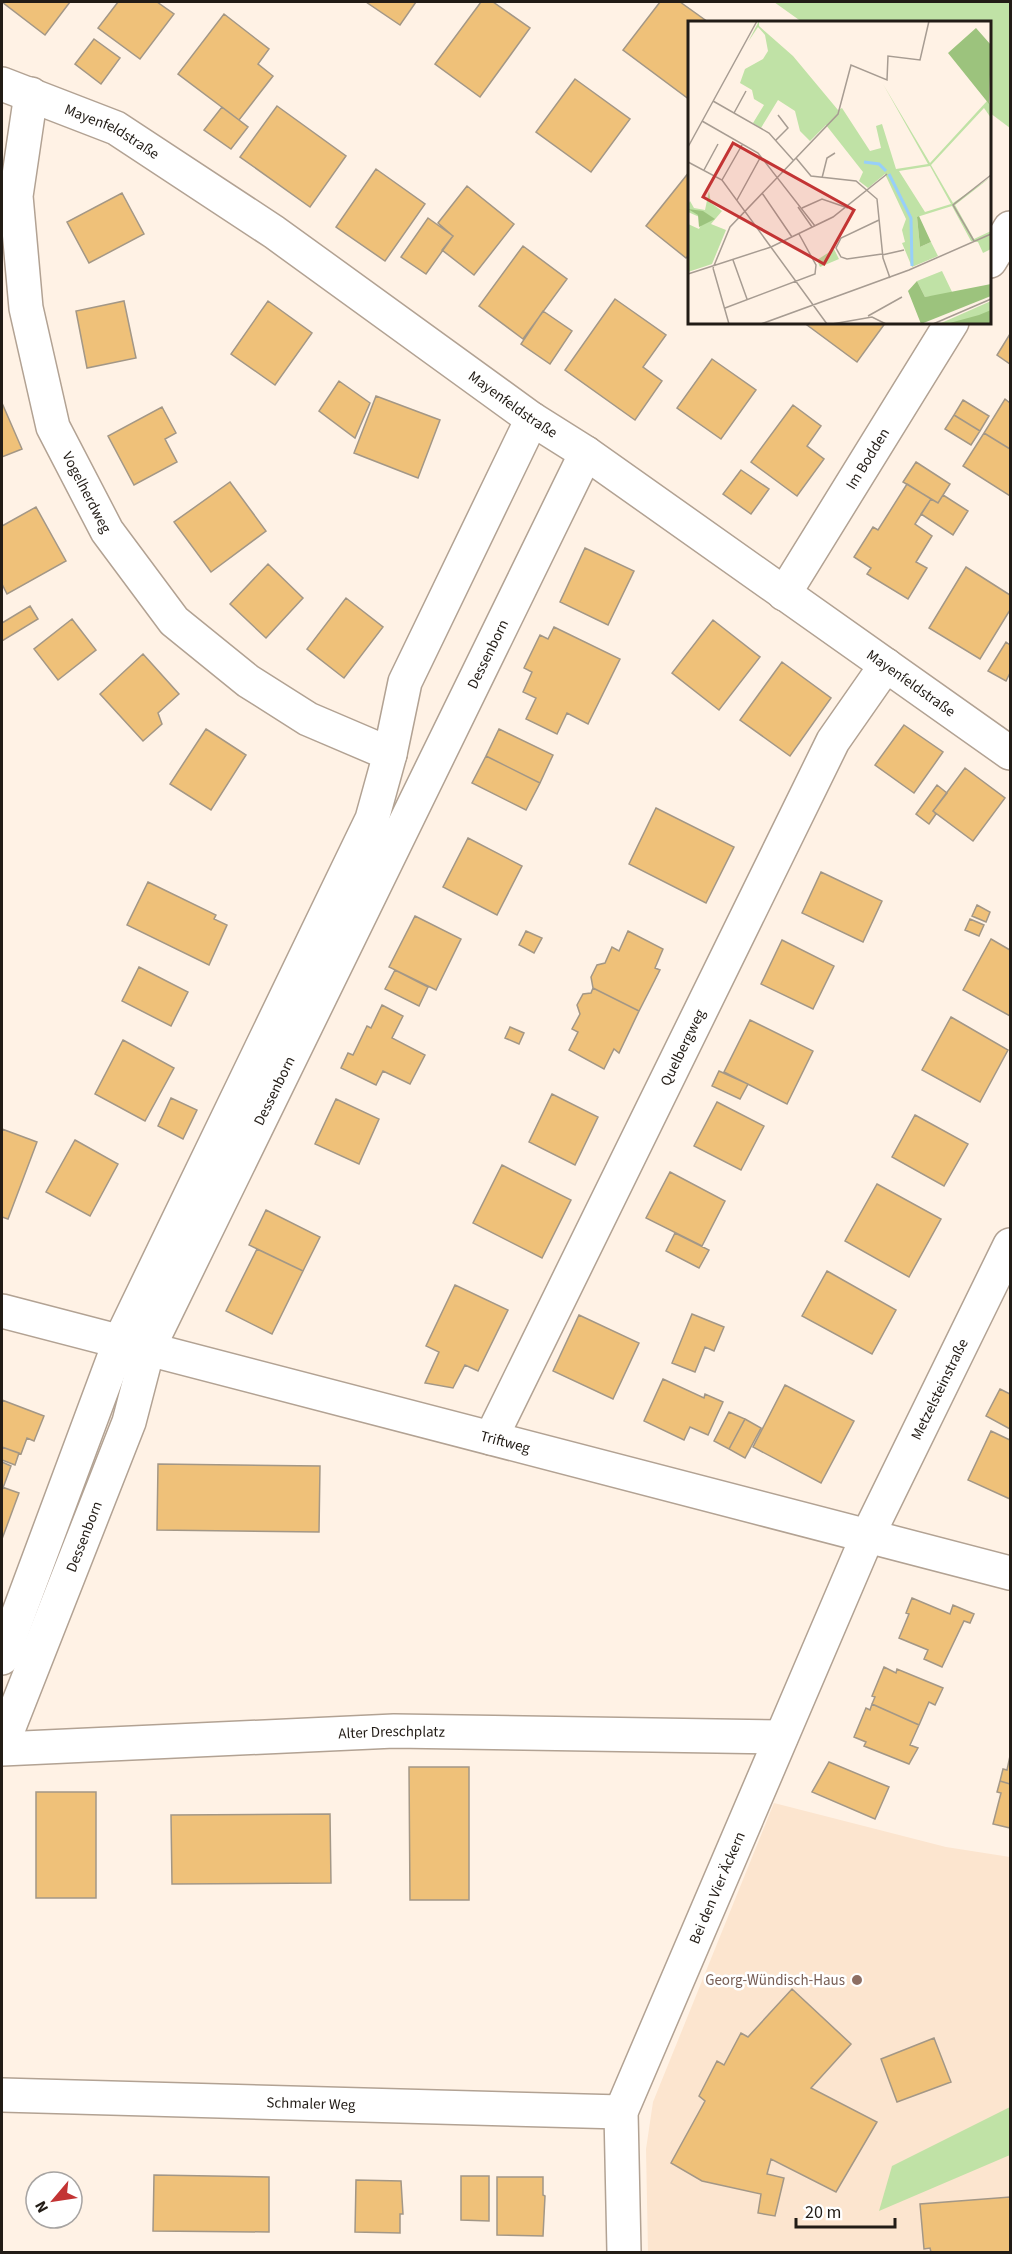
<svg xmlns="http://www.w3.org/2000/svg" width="1012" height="2254" viewBox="0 0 1012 2254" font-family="'Source Sans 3',sans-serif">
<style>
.built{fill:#fce5cf}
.green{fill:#c0e2a6}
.building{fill:#efc179;stroke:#a39786;stroke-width:1.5}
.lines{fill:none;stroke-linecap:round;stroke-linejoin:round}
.minor-casing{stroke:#b2a293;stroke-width:36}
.minor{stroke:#fff;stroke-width:33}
.education-dot{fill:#8d6e63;stroke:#fff;stroke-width:2}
.labels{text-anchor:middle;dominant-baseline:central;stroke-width:5;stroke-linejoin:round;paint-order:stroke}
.street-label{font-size:15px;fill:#221c16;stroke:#fff}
.education-label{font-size:15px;fill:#785e54;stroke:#fff;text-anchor:end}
.inset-river{fill:none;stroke:#97cff9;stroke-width:3}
.inset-road{fill:none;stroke:#a79c92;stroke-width:1.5}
.view{fill:#c33434;fill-opacity:0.15;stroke:#c33434;stroke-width:3}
.inset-edge{fill:none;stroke:#221c16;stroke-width:3}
</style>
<rect width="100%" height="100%" fill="#fff2e5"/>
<path class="built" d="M774,1803l172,44 64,10v395h-362l-2,-103 7,-47z"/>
<path class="green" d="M774,2h236v126l-20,-15v-91h-188z
M1010,2107v48l-131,56 13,-45z"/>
<path class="building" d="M2,2h68l-25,33z
M118,2h39l17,12 -34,45 -42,-31z
M366,2h50l-16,23z
M481,2h12l37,26 -50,69 -45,-33z
M660,2h20l28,20h-18v78l-67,-50z
M224,14l45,35 -11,15 15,12 -34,44 -61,-46z
M94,39l26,19 -19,26 -26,-20z
M575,79l55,40 -39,53 -55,-40z
M277,106l69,50 -36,51 -70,-50z
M222,107l26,20 -17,22 -27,-19z
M376,169l49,35 -40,57 -49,-34z
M690,171v83l-4,4 -40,-32z
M467,186l47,38 -40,51 -32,-25 11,-14 -15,-13z
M122,193l22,41 -55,29 -22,-41z
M428,218l25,18 -27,38 -25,-17z
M523,246l44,33 -44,60 -44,-33z
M615,299l51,36 -23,32 19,14 -27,39 -70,-50z
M124,301l12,57 -49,10 -11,-57z
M268,301l44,32 -37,52 -44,-31z
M543,311l29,20 -22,33 -29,-20z
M803,322h83l-29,40z
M1010,334v30l-13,-9z
M712,359l44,31 -35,49 -44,-31z
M339,381l31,22 -15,35 -36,-27z
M376,396l64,24 -22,58 -64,-25z
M1005,399l5,4v46l-26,-16z
M963,400l26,16 -9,15 -26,-16z
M2,403l20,46 -20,8z
M793,405l28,21 -14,20 17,13 -27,37 -46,-34z
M162,407l14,26 -11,6 12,23 -43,23 -26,-49z
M954,415l26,16 -9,14 -26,-16z
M984,433l26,16v47l-47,-30z
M916,462l34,22 -12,19 -35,-21z
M741,470l28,19 -18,25 -28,-20z
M230,482l36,49 -55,41 -37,-50z
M907,484l24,15 -16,25 17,12 -16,26 11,6 -19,31 -41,-25 4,-6 -17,-11 19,-30 5,3z
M943,495l25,16 -15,24 -32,-21 10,-15 7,4z
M36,507l30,54 -59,33 -5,-10v-58z
M585,548l49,23 -26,54 -48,-23z
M268,564l35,34 -37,40 -36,-34z
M966,567l44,28v15l-30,49 -51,-31z
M346,598l37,29 -39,51 -37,-29z
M30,606l8,13 -36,22v-18z
M72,619l24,31 -38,30 -24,-31z
M713,620l47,37 -41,53 -47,-37z
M554,627l66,32 -32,65 -21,-11 -10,21 -31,-15 10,-21 -13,-6 9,-20 -8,-4 16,-33 8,4z
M1006,642l4,3v28l-4,8 -18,-10z
M143,654l36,40 -21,19 4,11 -19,17 -43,-47z
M782,662l49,36 -41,58 -50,-36z
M904,725l39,27 -29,41 -39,-28z
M206,729l40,26 -35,55 -41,-26z
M499,729l54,26 -13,28 -54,-27z
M486,756l54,27 -14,27 -54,-27z
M965,768l40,30 -32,43 -40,-30z
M937,785l10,8 -14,18 3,3 -7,10 -13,-10z
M656,808l78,39 -28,56 -77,-39z
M468,838l54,28 -25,49 -54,-28z
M821,872l61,29 -19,41 -61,-29z
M148,882l68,33 -2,4 13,6 -18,40 -82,-40z
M977,905l13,7 -4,10 -14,-6z
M415,916l46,23 -25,51 -47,-23z
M970,919l14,6 -5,11 -14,-6z
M526,931l16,7 -8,15 -15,-8z
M628,931l35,18 -8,19 5,2 -21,41 -46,-23 -2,-11 6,-12 8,-2 7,-16 7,4z
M991,939l19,11v66l-47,-26z
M782,940l52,26 -21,43 -52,-25z
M139,967l49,25 -17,34 -49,-25z
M395,970l33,17 -9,19 -34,-17z
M593,988l46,23 -20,42 -5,-4 -10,20 -35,-19 9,-18 -6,-3 8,-15 -3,-9 6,-11 8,-1z
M382,1005l21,11 -11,22 33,17 -15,29 -27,-13 -7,14 -35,-17 7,-15 5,2 14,-29 4,2z
M951,1017l57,33 -28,52 -58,-32z
M750,1020l63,31 -26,53 -63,-32z
M510,1027l14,6 -5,11 -14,-6z
M123,1040l51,28 -29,53 -50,-27z
M719,1071l29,13 -8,15 -28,-13z
M552,1094l46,23 -23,48 -46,-23z
M171,1098l26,12 -14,29 -25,-13z
M336,1099l43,20 -20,45 -44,-20z
M717,1102l47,24 -23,44 -47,-24z
M915,1115l53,29 -24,42 -52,-29z
M2,1129l35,13 -29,77 -6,-2z
M75,1140l43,24 -28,52 -44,-24z
M502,1165l69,35 -29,58 -69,-35z
M670,1172l55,29 -23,45 -56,-28z
M877,1184l64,35 -32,58 -64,-36z
M266,1210l54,27 -17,34 -54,-26z
M675,1233l34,17 -10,18 -33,-17z
M257,1249l46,22 -31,63 -46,-23z
M827,1271l69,39 -24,44 -70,-38z
M455,1285l53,25 -30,61 -13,-6 -12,23 -28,-5 14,-31 -13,-6z
M692,1314l32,13 -10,24 -9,-4 -10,25 -23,-9z
M579,1315l60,28 -26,56 -60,-28z
M663,1379l41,19 1,-4 18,8 -15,33 -18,-8 -6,13 -40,-19z
M785,1385l69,36 -33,62 -68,-36z
M1000,1389l10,5v35l-24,-13z
M2,1400l42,16 -10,25 -7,-3 -6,16 -19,-7z
M729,1412l16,7 -16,30 -15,-8z
M745,1419l16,9 -16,30 -16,-9z
M991,1431l19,9v59l-42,-19z
M2,1447l17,6 -4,12 -13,-5z
M2,1462l9,4 -8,22 -1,-1z
M158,1464l162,2 -1,66 -162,-2z
M2,1487l17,6 -17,46z
M912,1598l38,16 3,-9 21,9 -4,9 -6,-2 -22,46 -18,-8 4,-9 -29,-12 10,-24 -3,-1z
M884,1667l12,6 1,-4 46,19 -8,17 -6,-3 -10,23 -47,-21 3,-7 -3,-1z
M872,1704l47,21 -9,20 8,3 -9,16 -45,-18 2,-4 -12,-5 12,-29 4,2z
M1010,1756v28l-10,-3 3,-12 4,1z
M829,1762l60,25 -14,32 -63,-27z
M409,1767h60v133h-59z
M1000,1781l10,3v44l-17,-4 8,-31 -4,-1z
M36,1792h60v106h-60z
M330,1814l1,69 -159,1 -1,-69z
M792,1989l59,55 -40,44 66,34 -41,70 -65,-33 -4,15 17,4 -9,38 -17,-3 3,-19 -59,-13 -31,-18 34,-62 -6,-5 18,-35 7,4 17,-32 7,4z
M934,2038l17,44 -54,20 -16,-43z
M154,2175l115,2v55l-116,-1z
M461,2176h28v45l-28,-1z
M497,2177h46v18l2,1 -2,40 -46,-1z
M356,2180l45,1 2,33h-3v19l-45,-1z
M1010,2197v55h-79l-1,-4 -6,1 -4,-45z"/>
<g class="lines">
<defs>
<g id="minor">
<path id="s1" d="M2,84l114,44 158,104 258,187 54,34 424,300"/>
<path id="s2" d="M31,94l-15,102 10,112 27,119 54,104 67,90 74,60 60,38 82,35"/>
<path d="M990,261l20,-33"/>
<path id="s3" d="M784,594l168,-272"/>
<path id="s4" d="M2,1311l1008,262"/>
<path id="s5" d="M491,1438l342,-697 53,-76"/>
<path d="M2,1658l118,-317 252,-522 18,-65 15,-72 127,-263"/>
<path id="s6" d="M2,1745l127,-323 19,-73 438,-896"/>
<path id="s7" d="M2,1749l392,-18 387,6"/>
<path id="s8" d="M2,2095l619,17"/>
<path id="s9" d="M624,2252l-3,-140 247,-577 142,-290"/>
</g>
</defs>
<use href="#minor" class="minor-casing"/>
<use href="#minor" class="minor"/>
</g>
<circle class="education-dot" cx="857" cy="1980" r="6"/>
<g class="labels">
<g class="street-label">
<text stroke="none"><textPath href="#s1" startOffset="120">Mayenfeldstraße</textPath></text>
<text stroke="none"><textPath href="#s1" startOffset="606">Mayenfeldstraße</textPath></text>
<text stroke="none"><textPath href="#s3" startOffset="159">Im Bodden</textPath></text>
<text stroke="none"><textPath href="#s2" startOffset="411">Vogelherdweg</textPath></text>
<text stroke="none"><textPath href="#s6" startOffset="1196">Dessenborn</textPath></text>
<text stroke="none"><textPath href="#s1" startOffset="1092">Mayenfeldstraße</textPath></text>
<text stroke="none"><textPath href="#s5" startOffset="435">Quelbergweg</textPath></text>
<text stroke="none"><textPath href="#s6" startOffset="710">Dessenborn</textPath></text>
<text stroke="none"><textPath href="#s9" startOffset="930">Metzelsteinstraße</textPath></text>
<text stroke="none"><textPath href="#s4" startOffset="520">Triftweg</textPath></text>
<text stroke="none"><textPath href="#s6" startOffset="224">Dessenborn</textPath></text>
<text stroke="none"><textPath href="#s7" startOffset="390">Alter Dreschplatz</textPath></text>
<text stroke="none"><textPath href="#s9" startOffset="384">Bei den Vier Äckern</textPath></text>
<text stroke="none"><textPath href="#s8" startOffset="309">Schmaler Weg</textPath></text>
</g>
<g class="education-label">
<text x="845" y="1980">Georg-Wündisch-Haus</text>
</g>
</g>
<g transform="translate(688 21)">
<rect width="303" height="303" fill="#fff2e5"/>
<path d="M71,0v5l34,30 45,54 4,-2 28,43 11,-3 -5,-22 6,-2 14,45 32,-5 -45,-80 47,79 57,-62 4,3v14l-7,-10 -53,57 22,38 38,-26 -36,28 19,34 17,-8v18l-8,4 -5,-11 -7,-1 -19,-35 -35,11 3,30 11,-5 7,14 -26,11 -10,-24 3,-1 -3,-12 4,-11 -21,-45 -17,14 -9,-7 4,-9 -37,-47 -16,16 -10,-10 -5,-20 -17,-11 -17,28 -8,-5 11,-18 -10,-6 -2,-9 -12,-7 5,-14 18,-10 5,-8 -3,-16 -7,-8 -10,15zM242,145l21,38 -26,8 -26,-41zM21,170l2,12 11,8 -11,13 15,6 -14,34 -24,8v-48l11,5 5,-10 -16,-7v-7l2,-4 4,7 11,2zM146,228l5,10 -19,8 -3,-7zM254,250l11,23 -28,3 -8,-16zM303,280v23h-52z" fill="#c0e2a6" fill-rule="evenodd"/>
<path d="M288,7l15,17 -2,59 -41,-51zM0,188l15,2 12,8 -16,8 -1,-12zM231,195l12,26 -11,5 -3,-30zM229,260l8,16 66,-13v12l-70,28 -13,-33zM303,289v14h-45l33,-9z" fill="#9cc37d"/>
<path class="inset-river" d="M176,141l15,2 7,7M201,153l22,44 1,48"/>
<path class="inset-road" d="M25,80l56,32 24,27M46,92l12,-22M14,100l56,32 57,73M88,119l12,-12 -10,-13M0,126l69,-126M108,137l15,18 45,5 21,18 6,59 7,20M0,141l34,18 105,144M16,149l14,-26M134,157l5,-20 8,-5M34,159l20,-35M74,172l30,44M49,179l23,-42M110,186l14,20M114,187l20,-9 26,9M191,199l-38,18 -5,10 5,9 6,2 35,-5M286,220l-21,-36 38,-30M194,234l22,-5M45,239l14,39M25,247l17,-41 108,-113 13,-49 36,15 1,-24 32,4 9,-39M25,247l16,56M0,253l83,-27 62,-30 54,-43M37,287l90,-34 1,-9 -17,-31M180,295l34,-19M73,303l148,-54 82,-36M144,303l40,-7 14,7M245,303l58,-25"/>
<path class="view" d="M45,122l121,67 -30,54 -121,-67z"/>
<rect width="303" height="303" class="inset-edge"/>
</g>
<rect width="1012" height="2254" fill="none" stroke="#221c16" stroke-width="6"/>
<g transform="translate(54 2200) rotate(241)"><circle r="28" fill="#ffffff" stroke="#a7a4a2" stroke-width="1.5"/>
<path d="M0-4.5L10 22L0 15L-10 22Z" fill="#c33434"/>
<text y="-9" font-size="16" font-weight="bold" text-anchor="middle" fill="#221c16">N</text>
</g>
<path d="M796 2218v9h99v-9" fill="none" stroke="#221c16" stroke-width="3"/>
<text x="805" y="2218" font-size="18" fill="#221c16" stroke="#ffffff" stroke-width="4.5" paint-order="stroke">20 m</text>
</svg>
